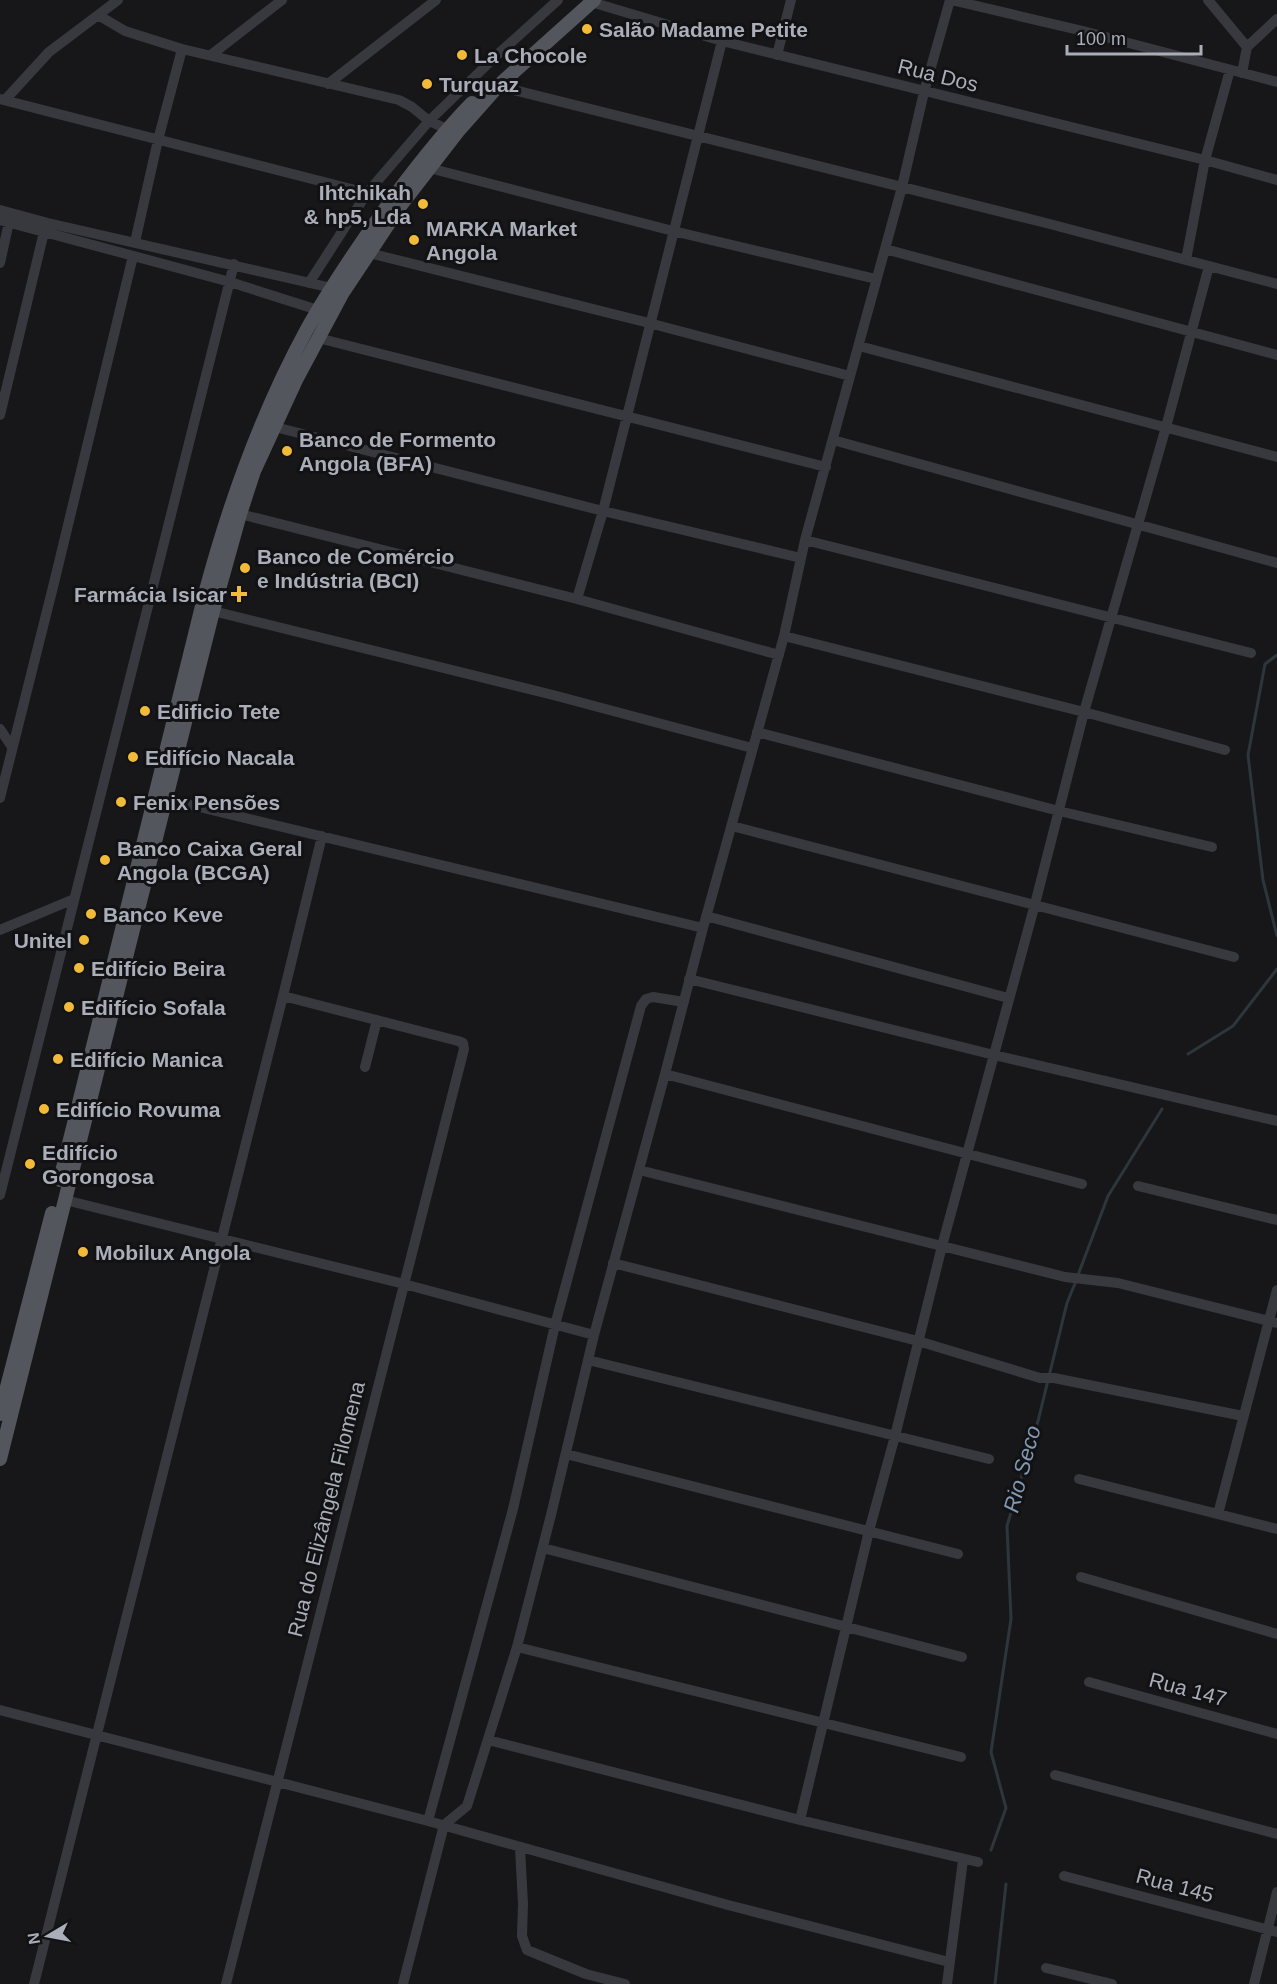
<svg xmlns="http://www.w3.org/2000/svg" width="1277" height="1984" viewBox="0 0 1277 1984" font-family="Arial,sans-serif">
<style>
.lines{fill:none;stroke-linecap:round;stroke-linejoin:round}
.stream{stroke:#2d363d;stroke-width:3}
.minor{stroke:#38393e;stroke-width:10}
.major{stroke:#54565d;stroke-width:14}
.poi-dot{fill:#f1ba38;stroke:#121214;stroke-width:2}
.labels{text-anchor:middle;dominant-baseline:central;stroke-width:6;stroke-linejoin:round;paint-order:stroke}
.poi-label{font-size:21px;font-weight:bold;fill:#aaaeb9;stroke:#121214;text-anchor:start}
.street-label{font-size:21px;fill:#aaaeb9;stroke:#121214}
.water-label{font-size:22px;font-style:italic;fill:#819ab4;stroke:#121214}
</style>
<rect width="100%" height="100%" fill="#171719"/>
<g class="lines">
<path class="stream" d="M1277,655l-12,9 -17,91 15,125 14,56
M1188,1054l45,-28 44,-57
M1078,1275l30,-79 54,-87
M991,1850l15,-42 -15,-56 20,-133 -4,-93 31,-105 29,-118 9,-22
M995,1984l11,-100"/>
<path class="minor" d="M951,0l132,31 194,51
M1208,0l39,47 -5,26
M591,2l131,39 483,119 72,20
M98,15l27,16 57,18 217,51 13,7 17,14 -62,72 -58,90
M1247,47l30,-28
M211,55l71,-55
M777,55l14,-55
M328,84l108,-84
M498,86l548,137 231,61
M0,99l367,94
M5,100l44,-48 69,-52
M447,129l-18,-8 67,-65 62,-56
M429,168l244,63 203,48
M0,210l48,13 284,65
M0,220l230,62 88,28
M135,242l23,-102 24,-91
M885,249l392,106
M369,253l280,70 201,53
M1186,260l19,-100 25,-90
M0,263l9,-41
M318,338l508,129
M859,346l418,111
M0,415l44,-183
M275,427l328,84 198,47
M833,440l444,123
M240,514l337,85 202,56
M805,540l446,113
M577,599l26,-88 119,-470
M213,611l340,84 199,53
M784,636l300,76 141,38
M0,729l12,18
M757,732l302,79 153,36
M0,798l54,-215 79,-327
M166,799l537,129
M732,826l502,131
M706,916l302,82
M0,930l74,-31
M689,979l305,76 283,66
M365,1067l12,-47
M665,1074l417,110
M639,1170l426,107 53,6 159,40
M1138,1186l139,34
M0,1195l234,-931
M65,1200l339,84 190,51
M613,1263l305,78 122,37h14l189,38
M588,1360l401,99
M566,1454l392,100
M1079,1479l198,50
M1218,1514l59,-224
M543,1548l419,109
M1081,1577l196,57
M517,1647l444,110
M1089,1682l188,52
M0,1710l428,111 300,84 221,57
M488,1740l312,80 178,42
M1055,1775l222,59
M800,1820l69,-289 26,-95 47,-190 93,-342 49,-192 82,-285 43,-161
M428,1821l85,-312 42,-184 86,-319 5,-7 7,-2 31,5
M520,1848l3,56 -1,32 5,14 59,24 39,10
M1064,1876l213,56
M1046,1968l66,16
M34,1984l249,-988 39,-160
M226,1984l238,-935 -1,-6 -5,-2 -175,-45
M403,1984l41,-159 23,-19 50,-159 34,-132 43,-180 71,-261 38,-146 81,-292 21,-96 97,-353 22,-95 26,-92
M947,1984l16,-124
M1254,1984l23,-92"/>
<path class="major" d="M60,1180l145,-586c24,-90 56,-180 101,-263 22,-40 48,-78 74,-115 29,-40 58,-78 92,-113
M0,1414l52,-201
M0,1459l213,-848 27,-97 14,-43 42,-91 46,-86 59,-89 58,-75 39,-44 96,-86"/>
</g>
<g class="poi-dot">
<circle cx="587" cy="29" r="6"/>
<circle cx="462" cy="55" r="6"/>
<circle cx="427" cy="84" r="6"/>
<circle cx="423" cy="204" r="6"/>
<circle cx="414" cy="240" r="6"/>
<circle cx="287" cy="451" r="6"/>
<circle cx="245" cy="568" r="6"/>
<path d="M236 585h6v6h6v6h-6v6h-6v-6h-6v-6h6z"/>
<circle cx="145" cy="711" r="6"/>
<circle cx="133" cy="757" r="6"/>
<circle cx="121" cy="802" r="6"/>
<circle cx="105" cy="860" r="6"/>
<circle cx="91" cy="914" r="6"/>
<circle cx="84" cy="940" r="6"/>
<circle cx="79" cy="968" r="6"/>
<circle cx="69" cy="1007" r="6"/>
<circle cx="58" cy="1059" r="6"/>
<circle cx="44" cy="1109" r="6"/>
<circle cx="30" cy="1164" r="6"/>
<circle cx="83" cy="1252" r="6"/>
</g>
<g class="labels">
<g class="poi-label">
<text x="599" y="29">Salão Madame Petite</text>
<text x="474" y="55">La Chocole</text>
<text x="439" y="84">Turquaz</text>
<text x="411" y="192" text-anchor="end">Ihtchikah<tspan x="411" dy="24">&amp; hp5, Lda</tspan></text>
<text x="426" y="228">MARKA Market<tspan x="426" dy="24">Angola</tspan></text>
<text x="299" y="439">Banco de Formento<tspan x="299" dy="24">Angola (BFA)</tspan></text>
<text x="257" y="556">Banco de Comércio<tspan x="257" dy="24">e Indústria (BCI)</tspan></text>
<text x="227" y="594" text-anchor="end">Farmácia Isicar</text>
<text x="157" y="711">Edificio Tete</text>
<text x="145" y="757">Edifício Nacala</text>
<text x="133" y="802">Fenix Pensões</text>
<text x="117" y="848">Banco Caixa Geral<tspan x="117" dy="24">Angola (BCGA)</tspan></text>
<text x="103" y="914">Banco Keve</text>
<text x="72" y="940" text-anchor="end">Unitel</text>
<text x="91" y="968">Edifício Beira</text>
<text x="81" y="1007">Edifício Sofala</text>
<text x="70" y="1059">Edifício Manica</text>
<text x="56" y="1109">Edifício Rovuma</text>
<text x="42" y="1152">Edifício<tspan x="42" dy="24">Gorongosa</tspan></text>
<text x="95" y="1252">Mobilux Angola</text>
</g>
<g class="street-label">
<text transform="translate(938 75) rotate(14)">Rua Dos</text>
<text transform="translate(326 1509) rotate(-76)">Rua do Elizângela Filomena</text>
<text transform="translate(1188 1689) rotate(15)">Rua 147</text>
<text transform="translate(1175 1885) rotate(15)">Rua 145</text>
</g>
<g class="water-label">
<text transform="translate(1022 1469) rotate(-75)">Rio Seco</text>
</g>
</g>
<g transform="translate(48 1936) rotate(260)" stroke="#121214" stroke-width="4.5" paint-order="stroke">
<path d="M0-4.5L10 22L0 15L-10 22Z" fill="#aaaeb9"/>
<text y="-9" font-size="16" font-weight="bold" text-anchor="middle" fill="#aaaeb9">N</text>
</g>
<path d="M1067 45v9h134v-9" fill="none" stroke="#aaaeb9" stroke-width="3"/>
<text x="1076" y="45" font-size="18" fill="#aaaeb9" stroke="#121214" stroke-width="4.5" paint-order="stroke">100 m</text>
</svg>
